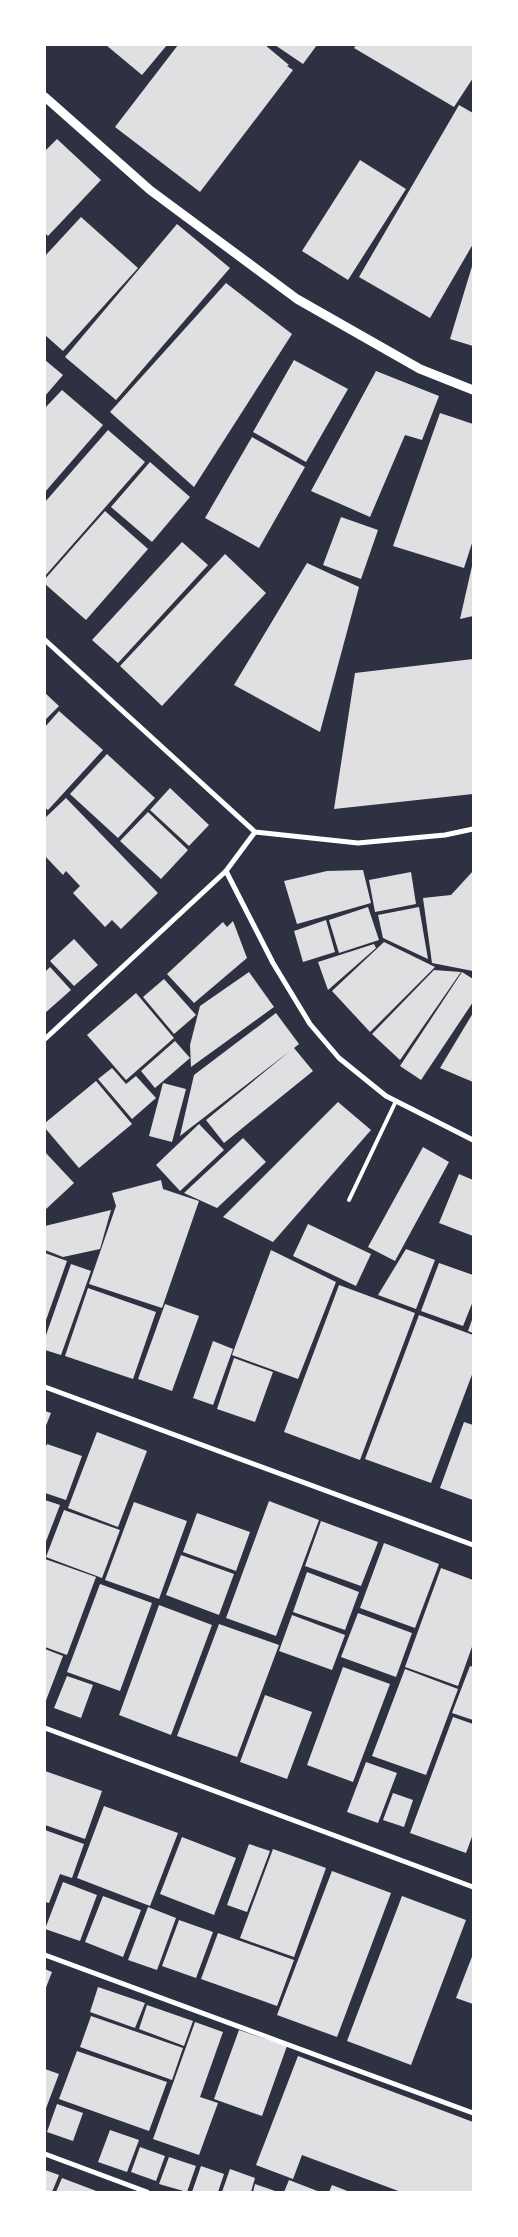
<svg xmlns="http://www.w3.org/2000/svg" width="518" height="2237" viewBox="0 0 518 2237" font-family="Arial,sans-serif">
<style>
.building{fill:#e0e0e3}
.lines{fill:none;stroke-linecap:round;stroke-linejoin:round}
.service{stroke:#fff;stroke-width:4}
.minor{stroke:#fff;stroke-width:5}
.tertiary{stroke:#fff;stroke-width:9}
</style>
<rect width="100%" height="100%" fill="#2d3142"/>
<path class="building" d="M106,45h61l-25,30z
M178,45h87l24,20 -2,1 6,4 -93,122 -85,-65z
M275,45h42l-14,19z
M356,45h117v33l-19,29 -100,-59z
M459,105l14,8v131l-43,74 -71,-41z
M57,139l44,41 -53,56 -3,-3v-82z
M360,160l46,29 -58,91 -46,-29z
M81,217l57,51 -75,83 -18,-16v-79z
M177,224l53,44 -114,132 -51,-43z
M473,263v83l-23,-7z
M226,283l66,51 -98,153 -84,-75z
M45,360l18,15 -18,21z
M294,360l54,29 -42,73 -53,-30z
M376,371l63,25 -17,44 -17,-5 -35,82 -59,-26z
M62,390l41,35 -58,67v-84z
M440,413l33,11v116l-9,28 -71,-22z
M108,430l37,32 -100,114v-74z
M252,437l53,30 -46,81 -54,-30z
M150,462l40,35 -38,45 -41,-35z
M105,511l43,38 -62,71 -41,-36v-5z
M341,517l37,13 -17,49 -38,-14z
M182,542l26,23 -90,98 -26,-23z
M225,554l41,39 -104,113 -42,-40z
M307,563l52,24 -39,145 -86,-47z
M472,566l1,50 -13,3z
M473,659v135l-139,15 21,-136z
M45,693l14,13 -14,14z
M59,711l44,39 -55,60 -3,-2v-81z
M107,754l48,44 -37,40 -48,-44z
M170,788l39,37 -20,21 -39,-36z
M66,798l92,95 -37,36 -9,-9 -7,7 -32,-34 7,-7 -14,-15 -3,4 -18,-19v-38z
M148,812l40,38 -27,29 -41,-38z
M363,870l8,33 -74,21 -13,-43 43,-10z
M473,871v100l-41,-8 -9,-65 28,-3z
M411,872l5,32 -41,8 -6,-32z
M368,907l11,33 -40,13 -10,-33z
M419,907l9,52 -45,-21 -5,-23z
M326,920l9,32 -32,10 -9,-31z
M233,921l14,37 -53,45 -27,-29 56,-52 4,5z
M74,939l24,26 -24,21 -24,-25z
M384,942l51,25 -65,65 -38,-41z
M374,944l2,4 -48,42 -10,-28z
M50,967l21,23 -26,23v-41z
M434,970l27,2 -61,88 -28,-26z
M249,972l25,35 -83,60 -1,-22 10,-39z
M462,972l11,7v23l-52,78 -21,-14z
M164,979l32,36 -22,19 -31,-37z
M136,993l38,45 -48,42 -39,-45z
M276,1013l23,31 -5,4 19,23 -89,72 -18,-23 84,-69 -110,85 14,-61z
M473,1013v69l-33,-14z
M175,1041l15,17 -35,30 -14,-17z
M112,1068l14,16 10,-8 20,22 -24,21 -34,-40z
M96,1081l36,43 -53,44 -34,-40v-5z
M163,1083l23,6 -14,53 -23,-6z
M338,1102l33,28 -98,112 -50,-25z
M199,1124l25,26 -44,41 -24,-26z
M243,1138l23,24 -49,46 -33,-15z
M423,1147l26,15 -54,99 -27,-14z
M45,1152l29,31 -29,27z
M459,1174l14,6v56l-34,-13z
M161,1180l2,9 36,12 -37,107 -73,-24 27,-78 -4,-13z
M111,1210l-11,39 -37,8 -18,-7v-24z
M308,1224l63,30 -15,32 -63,-30z
M406,1249l29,11 -19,49 -38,-14z
M271,1250l65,32 -38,97 -66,-24z
M45,1253l22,8 -22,62z
M439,1263l34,12v26l-10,25 -42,-15z
M71,1264l20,7 -30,84 -16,-5v-12z
M339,1285l76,28 -55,147 -76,-28z
M88,1288l68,24 -23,67 -68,-23z
M165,1304l34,12 -27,75 -34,-12z
M419,1315l54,20v37l-42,111 -66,-24z
M473,1317v16l-5,-2z
M213,1341l20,8 -20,56 -20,-7z
M234,1358l39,14 -18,50 -38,-13z
M45,1411l6,2 -6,15z
M464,1422l9,3v75l-33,-12z
M97,1432l50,19 -29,76 -50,-19z
M47,1444l35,12 -16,44 -21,-7v-44z
M45,1500l15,5 -15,39z
M269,1501l50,19 -43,116 -50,-18z
M134,1502l53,19 -28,78 -54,-19z
M64,1510l56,20 -18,48 -56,-21z
M197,1513l53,19 -14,39 -53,-19z
M321,1521l57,21 -17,44 -56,-20z
M384,1543l55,21 -24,64 -55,-20z
M181,1555l53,19 -15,41 -53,-20z
M45,1559l51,18 -29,78 -22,-8z
M441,1568l32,12v64l-15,42 -53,-19z
M307,1572l52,20 -14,38 -52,-18z
M100,1584l52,19 -32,88 -53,-19z
M159,1605l53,20 -41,110 -52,-20z
M358,1613l54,20 -16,44 -55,-20z
M292,1615l53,20 -13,35 -53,-19z
M219,1624l60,21 -42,112 -60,-21z
M45,1649l18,7 -18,47z
M470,1666l3,1v53l-21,-7z
M343,1667l47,17 -37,98 -46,-17z
M405,1669l53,20 -32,86 -54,-19z
M67,1676l26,9 -12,33 -27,-10z
M265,1695l47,17 -25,67 -47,-17z
M453,1717l20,7v110l-7,19 -56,-20z
M366,1762l31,11 -19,50 -31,-11z
M45,1771l57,20 -17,48 -40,-14z
M393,1793l20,7 -9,27 -21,-7z
M104,1806l74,27 -28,73 -73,-28z
M45,1830l39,14 -12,34 -12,-4 -11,29 -4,-1z
M182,1837l54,21 -22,57 -54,-21z
M249,1844l21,7 -23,61 -20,-7z
M273,1849l53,19 -32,89 -54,-19z
M332,1871l59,22 -54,144 -60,-22z
M63,1882l34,13 -17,46 -35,-12z
M103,1896l38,14 -18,47 -38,-15z
M402,1896l64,24 -55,145 -64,-24z
M148,1907l28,11 -19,52 -29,-10z
M179,1920l34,12 -17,46 -34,-12z
M218,1933l76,27 -17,46 -76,-27z
M473,1954v50l-17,-6z
M45,1969l7,3 -7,18z
M98,1987l47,16 -10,25 -45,-16z
M147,2005l46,16 -9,25 -45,-17z
M91,2016l92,32 -11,32 -92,-33z
M195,2022l28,10 -23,65 18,6 -19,52 -46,-16z
M239,2030l48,16 -25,70 -48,-17z
M77,2051l90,31 -18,49 -90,-32z
M298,2056l175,66v70h-72l-99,-37 -9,24 -37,-14z
M45,2069l14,5 -14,37z
M57,2104l26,9 -10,28 -26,-9z
M110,2130l29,10 -12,32 -29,-10z
M140,2147l25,9 -9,25 -25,-9z
M169,2157l27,9 -9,26 -28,-8z
M201,2166l23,8 -6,18h-26z
M230,2169l25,9 -4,14h-29z
M45,2170l14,5 -7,17h-7z
M62,2178l37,14h-43z
M289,2180l31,12h-36z
M255,2184l23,8h-25z
M332,2185l18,7h-21z"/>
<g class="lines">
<path class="service" d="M349,1200l47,-99"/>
<path class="minor" d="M45,640l210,192 103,11 87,-8 28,-6
M226,871l47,92 37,61 29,34 47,38 87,44
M45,1039l181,-168 29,-39
M45,1387l428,158
M45,1728l428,159
M45,1955l428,158
M45,2154l102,38"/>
<path class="tertiary" d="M45,97l105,93 147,109 123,70 53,21"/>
</g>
<rect width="518" height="2237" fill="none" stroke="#ffffff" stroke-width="92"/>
</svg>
